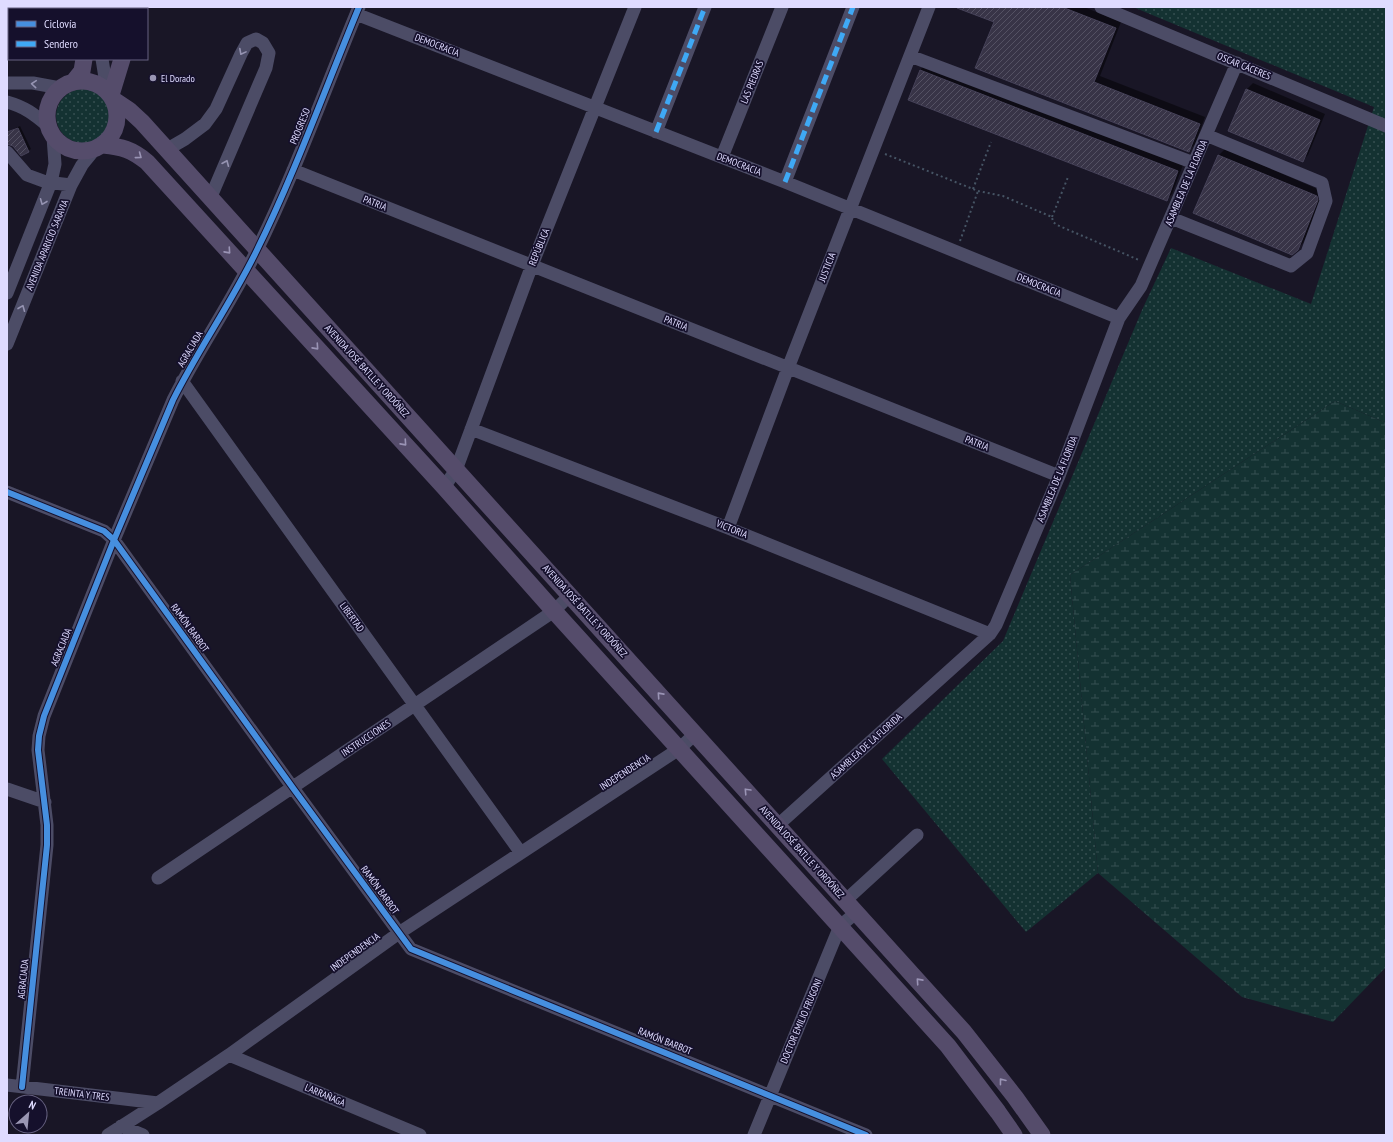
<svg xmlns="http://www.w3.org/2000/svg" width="1393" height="1142" viewBox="0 0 1393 1142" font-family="'PT Sans Narrow',sans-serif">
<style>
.grass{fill:url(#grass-dots)}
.wetland{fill:url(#wetland-marsh)}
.shadow{fill:#0007}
.building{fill:url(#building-hatch);stroke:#454158}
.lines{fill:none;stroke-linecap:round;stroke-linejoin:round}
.path{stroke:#465464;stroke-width:2;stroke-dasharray:2 3;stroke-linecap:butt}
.minor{stroke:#4c4c66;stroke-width:13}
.major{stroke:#554c6b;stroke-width:17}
.quiet{stroke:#3fa9f5;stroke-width:5;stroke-dasharray:10 5;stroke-linecap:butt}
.cycleway-casing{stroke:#15102c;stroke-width:8}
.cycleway{stroke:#468fdf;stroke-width:6}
.oneway{stroke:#9694b2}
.oneway2{stroke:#9a94b5}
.poi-dot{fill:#9a96b3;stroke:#15102c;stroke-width:1.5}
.labels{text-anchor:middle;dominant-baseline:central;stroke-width:3.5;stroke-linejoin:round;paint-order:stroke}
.street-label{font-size:10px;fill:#dfdbff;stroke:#15102c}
.poi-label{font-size:10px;fill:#dfdbff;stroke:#15102c;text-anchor:start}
</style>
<defs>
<pattern id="grass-dots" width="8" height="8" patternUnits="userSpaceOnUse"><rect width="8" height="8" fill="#143232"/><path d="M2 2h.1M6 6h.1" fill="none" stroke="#364f51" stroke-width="1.8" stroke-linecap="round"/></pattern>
<pattern id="wetland-marsh" width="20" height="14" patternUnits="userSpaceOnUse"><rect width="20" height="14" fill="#143232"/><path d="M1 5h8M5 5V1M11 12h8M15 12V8" fill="none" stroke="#364f51"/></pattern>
<pattern id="building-hatch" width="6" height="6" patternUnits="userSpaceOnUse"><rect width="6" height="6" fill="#383447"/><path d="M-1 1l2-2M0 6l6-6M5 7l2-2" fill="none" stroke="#545163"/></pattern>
</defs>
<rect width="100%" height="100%" fill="#191626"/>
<path class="grass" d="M1133,7h253v416l-51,-22 -265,174 28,298 -72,59 -144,-173 121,-118 139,-331 29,-62 140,56 63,-197z
M56 116a27 27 0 1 1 54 0a27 27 0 1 1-54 0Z"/>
<path class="wetland" d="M1335,401l51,22v544l-53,55 -91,-25 -144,-124 -28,-298z"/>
<path class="shadow" d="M957,7h127l37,15 -21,54 105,41 -10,27 -7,7 -193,-130z
M926,64l257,101 -11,29 -6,6 -246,-130z
M1253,83l72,31 -17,41 -5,5 -73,-30 17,-41z
M20,126l11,23 -3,2 -21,-8v-11z
M1225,149l97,42 -6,23 -13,29 -6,6 -102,-37 24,-57z"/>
<path class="building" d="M957,7h105l54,21 -22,54 106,42 -11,28 -214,-84 19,-46 -37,-14z
M920,70l258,101 -11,30 -259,-101z
M1246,89l74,31 -17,42 -75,-31z
M18,128l11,24 -8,4 -8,-10 -6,-2v-12z
M1218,155l99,41 1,4 -20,50 -6,5 -99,-42z"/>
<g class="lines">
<path class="path" d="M885,154l93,37 25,5 49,21 1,5 4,3 82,35
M973,189l18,-47
M1052,217l16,-40
M960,241l18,-50"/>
<path class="minor" d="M95,7v2
M1101,7l285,119
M356,14l429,168 334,136
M910,56l284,107
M102,59l5,31
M7,83h26l27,5
M7,102c18,5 27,12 41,24
M656,132l49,-125
M166,150l19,-11 20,-15 11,-15 25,-55 6,-11 9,-4 7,4 6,10 -3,15 -56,131
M7,152l20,23 19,7 25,3
M722,157l60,-150
M293,170l766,306
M785,182l68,-175
M1171,218l120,48 16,-13 19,-52 -4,-18 -116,-48
M7,293l44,-111 4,-18 -2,-27
M7,344l64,-159 11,-20 13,-16
M182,381l339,472
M471,429l257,99 262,106
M444,487l12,-17 76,-205 103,-258
M7,492l97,39 10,9 179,248 118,161 455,186
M728,528l60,-160 141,-361
M7,789l38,13
M778,825l212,-191 6,-9 63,-149 60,-158 22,-32 96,-223
M158,878l396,-267 16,-16
M846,900l71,-65
M229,1055l191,80
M7,1085l151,18
M22,1087l25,-242v-20l-9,-75 1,-14 5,-20 70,-176 59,-140c25,-50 58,-97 83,-148 39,-79 69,-163 103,-245
M121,1126l22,9
M108,1135l50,-32 71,-48 170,-122 280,-184 16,-15
M754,1135l86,-209 17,-14"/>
<path class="major" d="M131,9l2,-2
M47 116a35 35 0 1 1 70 0a35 35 0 1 1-70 0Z
M74,81l8,-10 2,-12
M111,95l11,-36
M114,100l15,10 13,12 822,910 51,65 27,38
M103,145c19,2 28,4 44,17l297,325 110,124 394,435 50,66 16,23"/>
<path class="quiet" d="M656,132l49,-125
M785,182l68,-175"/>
<defs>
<path id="cycleway" d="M7,492l97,39 10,9 179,248 118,161 455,186
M22,1087l25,-242v-20l-9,-75 1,-14 5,-20 70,-176 59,-140c25,-50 58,-97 83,-148 39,-79 69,-163 103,-245"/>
</defs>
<use href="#cycleway" class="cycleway-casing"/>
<use href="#cycleway" class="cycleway"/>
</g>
<defs><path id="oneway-chevron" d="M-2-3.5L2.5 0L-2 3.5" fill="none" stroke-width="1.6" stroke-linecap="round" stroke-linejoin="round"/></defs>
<g class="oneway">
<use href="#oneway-chevron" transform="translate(242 52) rotate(118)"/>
<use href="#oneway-chevron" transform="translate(34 84) rotate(-175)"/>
<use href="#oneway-chevron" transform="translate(226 163) rotate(-67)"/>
<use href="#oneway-chevron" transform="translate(43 202) rotate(112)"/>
<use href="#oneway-chevron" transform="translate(22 308) rotate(-68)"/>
</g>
<g class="oneway2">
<use href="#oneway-chevron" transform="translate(139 156) rotate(37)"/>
<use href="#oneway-chevron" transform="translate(228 251) rotate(48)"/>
<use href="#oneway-chevron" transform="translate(316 347) rotate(48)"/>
<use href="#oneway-chevron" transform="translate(404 443) rotate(48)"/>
<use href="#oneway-chevron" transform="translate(660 695) rotate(-132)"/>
<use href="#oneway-chevron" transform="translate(747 791) rotate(-133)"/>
<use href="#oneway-chevron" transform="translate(919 981) rotate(-132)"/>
<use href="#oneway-chevron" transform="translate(1002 1081) rotate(-128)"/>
</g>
<circle class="poi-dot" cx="153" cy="78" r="4"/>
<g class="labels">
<g class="street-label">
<text transform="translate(437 45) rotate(21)">DEMOCRACIA</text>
<text transform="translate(1244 66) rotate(22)">OSCAR CÁCERES</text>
<text transform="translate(752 82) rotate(-68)">LAS PIEDRAS</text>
<text transform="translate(300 126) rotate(-68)">PROGRESO</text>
<text transform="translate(739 164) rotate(21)">DEMOCRACIA</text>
<text transform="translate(1186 183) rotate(-67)">ASAMBLEA DE LA FLORIDA</text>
<text transform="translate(375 203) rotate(22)">PATRIA</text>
<text transform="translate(47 245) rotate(-68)">AVENIDA APARICIO SARAVIA</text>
<text transform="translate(539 247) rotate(-68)">REPÚBLICA</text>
<text transform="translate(827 267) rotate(-69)">JUSTICIA</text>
<text transform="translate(1039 285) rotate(22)">DEMOCRACIA</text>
<text transform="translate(676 323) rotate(22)">PATRIA</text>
<text transform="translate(190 349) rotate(-60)">AGRACIADA</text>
<text transform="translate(367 371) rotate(48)">AVENIDA JOSÉ BATLLE Y ORDÓÑEZ</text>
<text transform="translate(977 443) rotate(22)">PATRIA</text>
<text transform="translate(1057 479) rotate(-68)">ASAMBLEA DE LA FLORIDA</text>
<text transform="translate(732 529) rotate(22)">VICTORIA</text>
<text transform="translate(585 611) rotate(48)">AVENIDA JOSÉ BATLLE Y ORDÓÑEZ</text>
<text transform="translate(352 617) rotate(54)">LIBERTAD</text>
<text transform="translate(190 628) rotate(54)">RAMÓN BARBOT</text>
<text transform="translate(61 647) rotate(-68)">AGRACIADA</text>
<text transform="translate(366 738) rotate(-34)">INSTRUCCIONES</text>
<text transform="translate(866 746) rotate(-42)">ASAMBLEA DE LA FLORIDA</text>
<text transform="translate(625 772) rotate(-33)">INDEPENDENCIA</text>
<text transform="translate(802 852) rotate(48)">AVENIDA JOSÉ BATLLE Y ORDÓÑEZ</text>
<text transform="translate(380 890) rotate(54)">RAMÓN BARBOT</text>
<text transform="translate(355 952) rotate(-36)">INDEPENDENCIA</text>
<text transform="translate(23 979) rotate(-84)">AGRACIADA</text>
<text transform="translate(801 1021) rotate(-67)">DOCTOR EMILIO FRUGONI</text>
<text transform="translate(665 1041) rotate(22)">RAMÓN BARBOT</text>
<text transform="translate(82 1094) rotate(7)">TREINTA Y TRES</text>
<text transform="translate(325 1095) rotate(23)">LARRAÑAGA</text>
</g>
<g class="poi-label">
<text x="161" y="78">El Dorado</text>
</g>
</g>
<rect width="1393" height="1142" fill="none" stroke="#dfdbff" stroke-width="16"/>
<rect x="8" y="8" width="140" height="52" fill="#15102c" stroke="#666180"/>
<rect x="16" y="21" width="20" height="6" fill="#468fdf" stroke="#666180"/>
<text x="44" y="28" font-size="12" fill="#dfdbff">Ciclovía</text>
<rect x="16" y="41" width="20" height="6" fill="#3fa9f5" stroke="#666180"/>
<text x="44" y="48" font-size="12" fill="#dfdbff">Sendero</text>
<g transform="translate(28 1114) rotate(27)"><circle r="19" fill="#15102c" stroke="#666180"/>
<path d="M0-3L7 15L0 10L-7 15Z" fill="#9a96b3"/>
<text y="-6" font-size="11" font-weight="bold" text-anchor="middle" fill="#dfdbff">N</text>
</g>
</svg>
